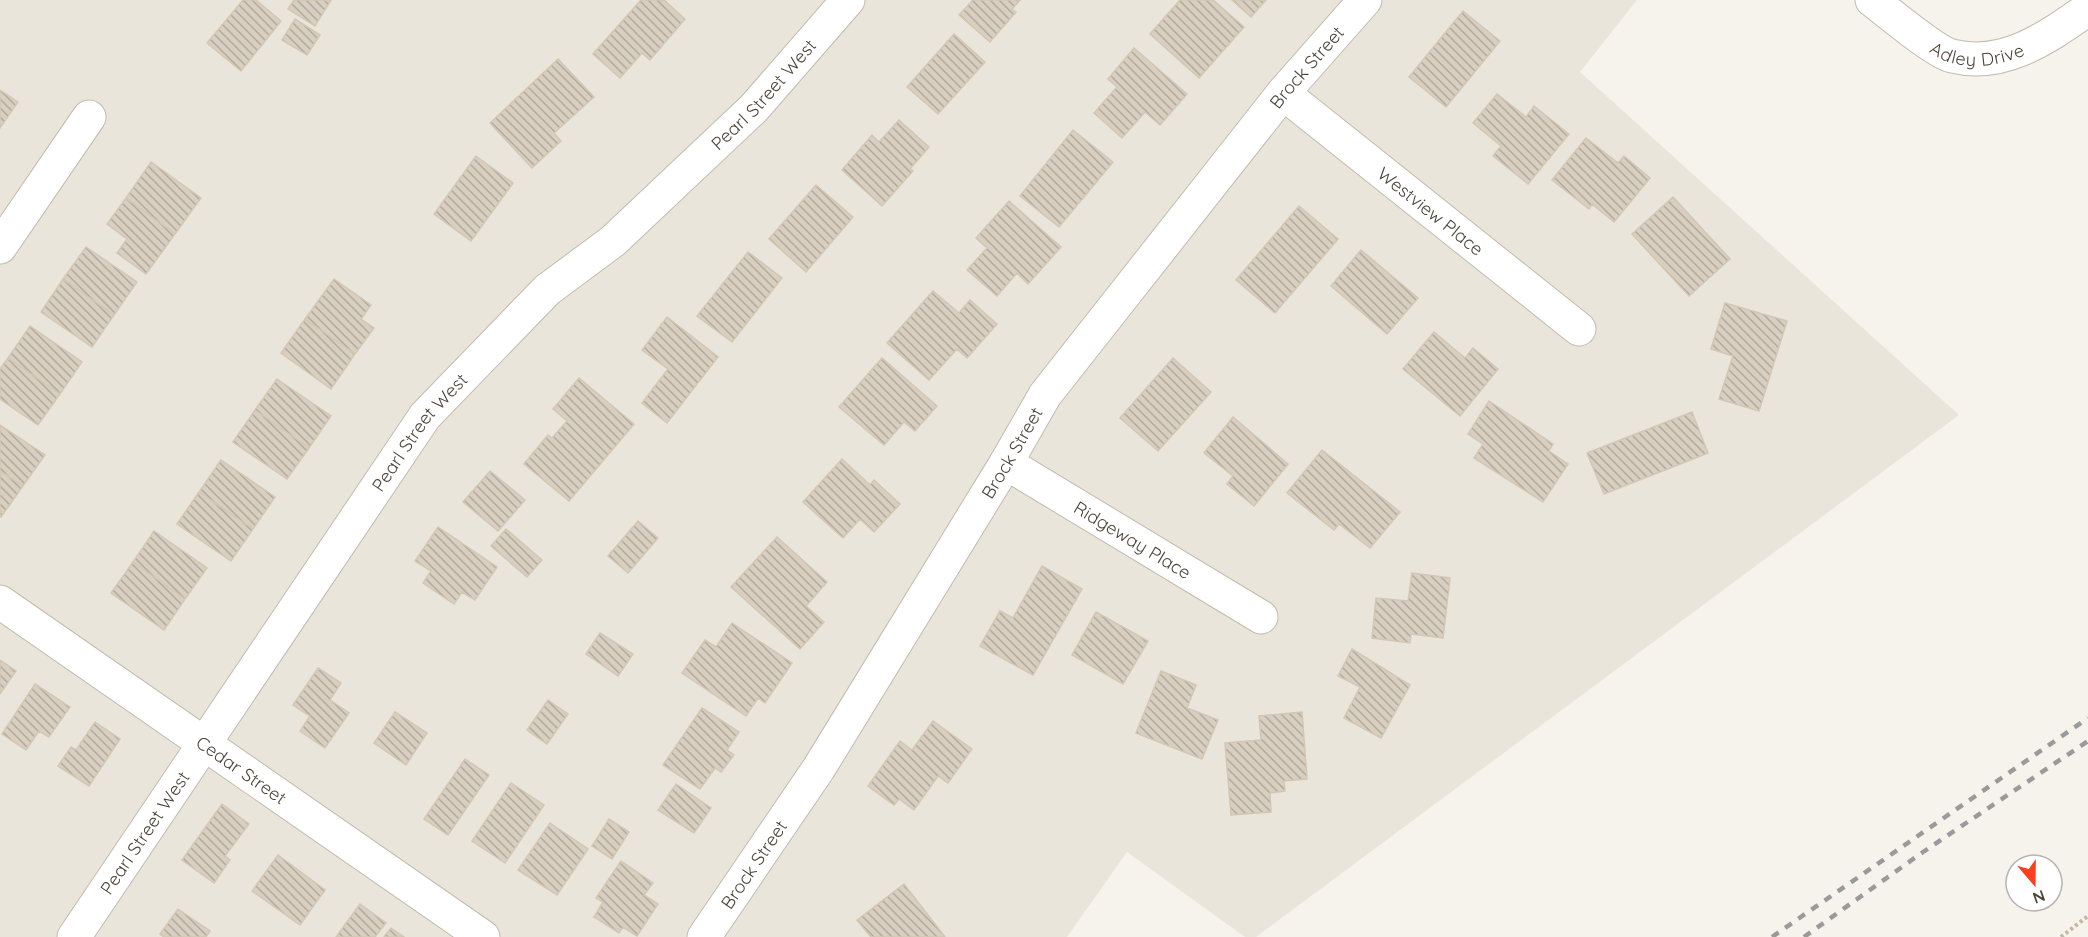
<svg xmlns="http://www.w3.org/2000/svg" width="2088" height="937" viewBox="0 0 2088 937" font-family="Quicksand,sans-serif">
<style>
.residential{fill:#eae5da}
.building{fill:url(#building-back-hatch);stroke:#d3c7b4;stroke-width:1.5}
.lines{fill:none;stroke-linecap:round;stroke-linejoin:round}
.minor-casing{stroke:#c2bbae;stroke-width:35}
.path{stroke:#c4b79f;stroke-width:4;stroke-dasharray:3 3;stroke-linecap:butt}
.minor{stroke:#fff;stroke-width:33}
.rail{stroke:#9a9a9a;stroke-width:4.5;stroke-dasharray:8 8;stroke-linecap:butt}
.labels{text-anchor:middle;dominant-baseline:central;stroke-width:6;stroke-linejoin:round;paint-order:stroke}
.street-label{font-size:18px;fill:#4b4439;stroke:#fff}
</style>
<defs>
<pattern id="building-back-hatch" width="6" height="6" patternUnits="userSpaceOnUse" patternTransform="scale(1.5)"><rect width="6" height="6" fill="#d8cfc1"/><path d="M-1 5l2 2M0 0l6 6M5-1l2 2" fill="none" stroke="#b1aa9e"/></pattern>
</defs>
<rect width="100%" height="100%" fill="#f6f3ec"/>
<path class="residential" d="M0,0h1637l-57,72 379,343 -703,522h-11l-118,-85 -60,85h-1067z"/>
<path class="building" d="M243,0h13l25,21 -40,50 -34,-28z
M294,0h37l-16,26 -27,-17z
M641,0h23l21,19 -35,41 -8,-7 -22,25 -27,-24z
M973,0h47l-8,9 4,3 -26,30 -31,-27z
M1180,0h33l31,27 -45,51 -49,-44z
M1232,0h34l-15,17z
M1463,11l37,30 -54,66 -37,-30z
M295,19l25,16 -13,20 -25,-15z
M954,34l31,28 -47,52 -31,-27z
M1134,48l53,46 -27,31 -15,-13 -23,26 -28,-25 23,-26 -9,-8z
M558,59l36,38 -40,36 7,8 -29,27 -42,-45z
M0,90l18,12 -18,26z
M1497,94l29,23 8,-11 35,28 -41,50 -35,-28 8,-10 -28,-23z
M899,120l30,27 -19,22 3,2 -31,35 -40,-36 30,-35 7,7z
M1073,130l40,32 -54,65 -39,-31z
M1586,138l32,25 6,-7 26,22 -36,44 -22,-18 -3,5 -37,-29z
M476,156l37,27 -42,58 -37,-27z
M151,162l50,36 -26,36 -49,-36z
M816,185l37,32 -47,55 -37,-33z
M1673,197l57,62 -41,37 -57,-62z
M126,198l49,36 -29,40 -29,-21 10,-14 -20,-15z
M1009,201l52,46 -33,37 -11,-11 -20,23 -30,-26 20,-22 -11,-10z
M1299,206l39,33 -63,74 -39,-33z
M86,247l51,35 -23,33 -51,-36z
M1361,250l57,48 -31,36 -56,-48z
M748,252l34,26 -50,64 -35,-26z
M63,279l51,36 -22,32 -51,-35z
M334,279l37,26 -10,14 13,9 -19,26 -50,-35z
M933,291l26,22 11,-13 27,24 -30,34 -10,-9 -28,31 -42,-37z
M1725,303l62,18 -28,90 -40,-12 14,-43 -22,-7z
M667,317l51,40 -51,66 -25,-20 26,-34 -26,-19z
M305,319l50,35 -24,35 -50,-36z
M30,326l52,36 -22,32 -52,-36z
M1434,332l31,26 8,-10 25,21 -38,47 -57,-47z
M8,358l52,36 -22,31 -38,-26v-30z
M882,358l55,48 -22,25 -11,-9 -20,23 -45,-38z
M1173,358l38,34 -53,59 -38,-33z
M579,378l55,46 -65,77 -45,-37 24,-29 4,3 15,-17 -14,-12z
M277,379l54,37 -22,32 -54,-38z
M1489,401l64,43 -4,7 19,13 -25,38 -69,-44 9,-14 -15,-10z
M255,410l54,38 -22,31 -54,-37z
M1692,412l16,41 -104,41 -17,-41z
M1233,417l55,47 -34,42 -27,-22 6,-8 -29,-23z
M0,425l45,30 -22,31 -23,-15z
M1322,450l78,62 -30,36 -31,-24 -5,6 -47,-37z
M842,459l28,26 4,-5 26,24 -26,28 -14,-13 -17,19 -40,-36z
M221,460l54,37 -22,32 -54,-37z
M0,471l23,15 -22,31 -1,-1z
M490,471l35,29 -27,31 -35,-29z
M199,492l54,37 -22,32 -54,-37z
M638,521l20,17 -30,35 -20,-17z
M438,527l59,40 -22,33 -13,-8 -8,12 -31,-21 8,-12 -16,-10z
M506,529l36,31 -15,17 -36,-31z
M154,531l53,37 -22,31 -52,-37z
M777,537l50,45 -21,24 18,16 -24,27 -69,-62z
M133,562l52,37 -21,31 -53,-37z
M1042,566l40,23 -49,86 -53,-29 20,-35 13,7z
M1412,573l38,5 -7,60 -32,-4 -1,9 -38,-5 4,-40 32,3z
M1096,612l52,29 -25,43 -51,-29z
M732,623l60,40 -27,40 -7,-5 -12,18 -64,-43 23,-33 11,7z
M600,633l33,21 -15,22 -32,-22z
M1352,649l58,36 -29,53 -37,-20 16,-31 -22,-11z
M0,660l16,11 -16,23z
M318,668l23,15 -11,17 19,13 -24,35 -25,-17 10,-15 -17,-11z
M1161,671l35,14 -9,23 31,12 -16,39 -66,-26z
M35,684l35,23 -21,30 -10,-6 -13,19 -24,-16z
M548,700l20,14 -21,30 -20,-14z
M702,708l37,24 -12,18 7,5 -13,17 -6,-4 -15,21 -37,-24z
M395,712l32,21 -21,32 -32,-22z
M1302,712l5,67 -23,2 1,10 -15,2 1,19 -40,3 -6,-72 36,-3 -2,-24z
M933,721l39,28 -24,34 -10,-7 -24,34 -15,-11 -5,6 -26,-19 32,-45 12,9z
M95,722l25,17 -31,47 -31,-20 13,-19 5,3z
M465,759l24,16 -41,60 -24,-16z
M511,783l33,22 -39,58 -33,-22z
M676,784l35,24 -17,25 -36,-23z
M222,804l27,20 -24,32 5,4 -16,23 -32,-23z
M609,819l20,13 -17,27 -20,-13z
M550,823l38,26 -31,46 -39,-25z
M278,855l47,35 -25,35 -48,-34z
M621,861l32,22 -9,12 14,9 -21,32 -14,-9 -4,6 -25,-16 9,-15 -7,-4z
M904,884l41,53h-74l-14,-17z
M360,904l26,19 -11,14h-39z
M178,909l32,22 -4,6h-42l-4,-3z
M391,928l13,9h-20z"/>
<g class="lines">
<defs>
<g id="minor">
<path id="s1" d="M1872,0c16,12 63,52 80,56 52,13 96,-19 136,-47"/>
<path id="s2" d="M1283,93l296,236"/>
<path d="M0,247l89,-130"/>
<path id="s3" d="M1006,463l255,154"/>
<path id="s4" d="M0,602l483,335"/>
<path id="s5" d="M74,937l351,-521 122,-126 66,-49 141,-133 94,-108"/>
<path id="s6" d="M704,937l115,-169 187,-305 39,-68 238,-302 82,-93"/>
</g>
</defs>
<use href="#minor" class="minor-casing"/>
<path class="path" d="M2061,937l27,-21"/>
<use href="#minor" class="minor"/>
<path class="rail" d="M1772,937l316,-219
M1804,937l119,-85 165,-111"/>
</g>
<g class="labels">
<g class="street-label">
<text stroke="none"><textPath href="#s1" startOffset="123">Adley Drive</textPath></text>
<text stroke="none"><textPath href="#s6" startOffset="1060">Brock Street</textPath></text>
<text stroke="none"><textPath href="#s5" startOffset="1096">Pearl Street West</textPath></text>
<text stroke="none"><textPath href="#s2" startOffset="189">Westview Place</textPath></text>
<text stroke="none"><textPath href="#s5" startOffset="612">Pearl Street West</textPath></text>
<text stroke="none"><textPath href="#s6" startOffset="574">Brock Street</textPath></text>
<text stroke="none"><textPath href="#s3" startOffset="148">Ridgeway Place</textPath></text>
<text stroke="none"><textPath href="#s4" startOffset="294">Cedar Street</textPath></text>
<text stroke="none"><textPath href="#s5" startOffset="126">Pearl Street West</textPath></text>
<text stroke="none"><textPath href="#s6" startOffset="88">Brock Street</textPath></text>
</g>
</g>
<g transform="translate(2034 883) rotate(160)"><circle r="28" fill="#ffffff" stroke="#b7b4b0" stroke-width="1.5"/>
<path d="M0-4.5L10 22L0 15L-10 22Z" fill="#fc3f1d"/>
<text y="-9" font-size="16" font-weight="bold" text-anchor="middle" fill="#4b4439">N</text>
</g>
</svg>
